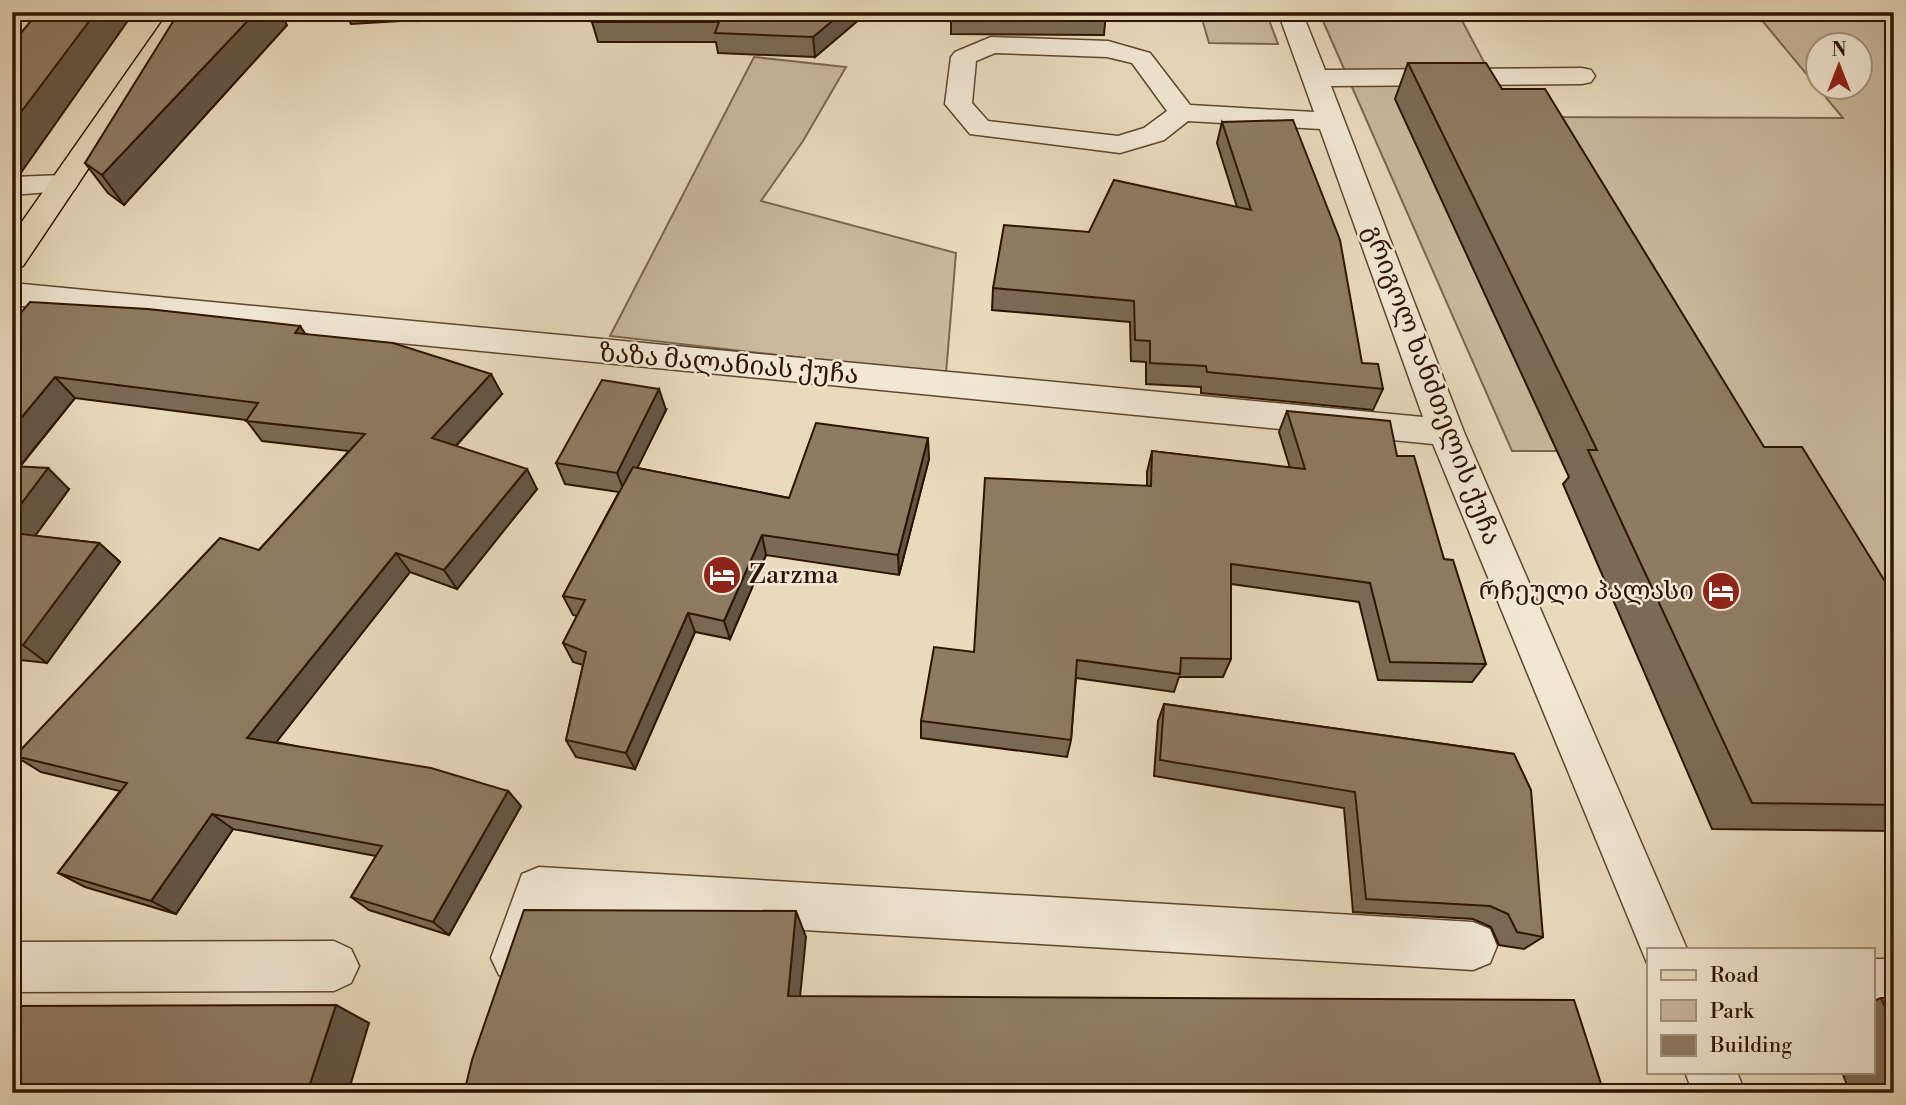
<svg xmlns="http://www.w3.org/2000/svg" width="1906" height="1105" viewBox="0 0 1906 1105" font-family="'Libre Bodoni','Noto Serif Georgian',serif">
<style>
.green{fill:#c9b89c;stroke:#7c664e;stroke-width:2;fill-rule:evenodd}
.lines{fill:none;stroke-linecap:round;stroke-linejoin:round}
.minor-casing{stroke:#5d462f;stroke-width:3}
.major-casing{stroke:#2e1400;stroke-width:3}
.minor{fill:#f1e7d3;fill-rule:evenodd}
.major{fill:#e9dabc;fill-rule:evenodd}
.wall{fill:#7b6a54;stroke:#2e1400;stroke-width:2}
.shaded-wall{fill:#645645;stroke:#2e1400;stroke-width:2}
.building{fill:#8f7b62;stroke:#2e1400;stroke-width:2}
.labels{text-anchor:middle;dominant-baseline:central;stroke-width:5;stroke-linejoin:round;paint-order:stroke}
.street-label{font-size:26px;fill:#2e1400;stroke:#f1e7d3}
.poi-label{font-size:26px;fill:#2e1400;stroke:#f1e7d3;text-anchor:start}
</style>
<rect width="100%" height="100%" fill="#e9dabc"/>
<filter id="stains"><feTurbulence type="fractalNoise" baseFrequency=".00286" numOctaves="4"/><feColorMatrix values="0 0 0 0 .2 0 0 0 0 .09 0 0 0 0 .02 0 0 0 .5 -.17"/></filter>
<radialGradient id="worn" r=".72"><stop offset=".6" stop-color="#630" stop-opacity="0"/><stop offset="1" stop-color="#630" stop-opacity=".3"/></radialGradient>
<path class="green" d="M1200,12h66l12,32 -69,-1z
M1319,12l139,1 55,104 330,1 -88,-106h139v647l-124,-208h-258zM1818,46h42v42h-42z
M754,57l92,10 -43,74 -42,60 195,52 -10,121 -336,-38z"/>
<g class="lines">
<defs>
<path id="minor" d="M1278,12h24l23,58 257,-2 9,2 4,6 -4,6 -9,2 -251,2 133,346 223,517h-38v19l-216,-524 -1421,-139v-22l1411,134 -103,-288 -132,-8 -24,19 -44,13 -150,-19 -25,-30 6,-47 4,-5 36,-15 117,4 42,12 40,52 124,7zM995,53l112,4 25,6 35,48 -23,17 -26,8 -130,-15 -16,-18 4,-42z
M64,175l10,3 4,6 -4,6 -62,5v-18z
M539,867l934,55 17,7 7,17 -7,17 -17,7 -918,-55 -22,60 -17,8 -17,-8 -8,-17 31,-84z
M334,941l17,8 8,17 -8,17 -17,8 -322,1v-50z
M1873,959h21v50h-21z
M1685,1072h52l8,21h-52z"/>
<path id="major" d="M169,12h24l-170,254 -11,3v-33z"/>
</defs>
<use href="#minor" class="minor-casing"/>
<use href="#major" class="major-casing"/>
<use href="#minor" class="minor"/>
<use href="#major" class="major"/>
</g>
<path class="wall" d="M345,12h74l-2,8 -66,4z
M596,12h272l-53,45 -97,-4 -2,-11h-118l-6,-20z
M951,12h155l-2,23 -153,-1z
M287,25l-163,180 -16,-12 -23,-30z
M1408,63l94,26 262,358 130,149v235l-182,-2 -149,-345 6,-7 -174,-378z
M1222,122l140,241 21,26 -10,21 -172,-17v-6l-55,-3v-22l-15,-1 -1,-39 -138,-12 1,-22 96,-56 148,-25 -20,-64z
M12,323l288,3 5,8 197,60 -46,52 81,43 -80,100 -47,-17 -134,170 232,49 13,15 -72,129 -80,-25 -18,-13 25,-41 -143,-27 -57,85 -91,-27 -27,-14 62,-82 -79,-19 -26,-16 244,-206 90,-99 -87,-10 -16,-21 -171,-22 -55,69 49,22 -34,47 64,7 21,19 -73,101 -35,-4z
M666,410l-29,58 152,30 140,-39 -30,116 -133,-20 -36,84 -35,-7 -60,137 -59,-12 -10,-17 17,-75 -10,-3 -10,-19 14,-27 -4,-1 -10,-19 56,-104 -54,-8 -9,-21z
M1287,411l110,45 47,103 42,105 -14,18 -94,-2 -19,-78 -128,-18v75l-8,18h-44l-5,15 -98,-14 -5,62 -4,17 -146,-19v-17l53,-69 173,-166v-14l5,-21 138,17 -11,-36z
M1164,704l350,50 29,183 -19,12 -25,-4 -8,-18 -18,-8 -120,-7 -9,-104 -190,-32 4,-55z
M1881,998h13v95h-44l-8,-21h31v-71z"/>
<path class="shaded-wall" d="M96,12h38l-114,162 -8,1v-51z
M256,12h24l7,13 -163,180 -22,-30z
M413,12h6l-2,8z
M843,12h25l-53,45 -2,-20z
M300,326l14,21 -19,-14z
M491,374l11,20 -58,65 -12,-21z
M55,377l20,21 -63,78v-47z
M659,389l7,21 -41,83 -8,-20z
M928,438l1,21 -30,116 -1,-20z
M48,468l21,21 -45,62 -12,-10v-25z
M527,469l10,20 -80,100 -13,-19z
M762,535l4,20 -36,84 -6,-18z
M99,543l21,19 -73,101 -24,-18z
M396,553l14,19 -143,182 -20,-16z
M688,613l7,19 -60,137 -9,-16z
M508,791l13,15 -72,129 -16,-13z
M212,814l21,15 -57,85 -25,-13z
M796,911l10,26 -8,80 -10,-21z
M336,1005l33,18 -21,70h-41z"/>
<path class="building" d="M38,12h58l-84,112v-80z
M179,12h77l-154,163 -17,-12z
M596,12h247l-30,25 -98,-4 4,-11h-127z
M1408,63h78l16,26h43l219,358h38l92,149v209l-142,-2 -164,-353h9z
M1293,120l47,120 22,123 16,1 5,25 -176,-17 -1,-6 -56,-3v-22l-15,-1 -1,-39 -141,-13 11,-63 85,7 25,-52 137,30 -29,-88z
M30,302l118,7 152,17 -5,7 98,10 98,31 -59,64 95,31 -83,101 -48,-17 -149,185 184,30 77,23 -75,131 -82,-25 31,-51 -170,-32 -61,87 -93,-28 69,-90 -112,-27 205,-218 39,12 106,-116 -119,-13 12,-18 -203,-26 -43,52v-106z
M602,380l57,9 -42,84 -61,-10z
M1287,411l103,10 7,35h17l30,103 9,1 33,104 -96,-2 -20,-79 -139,-19v95l-50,-1 -1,16 -103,-14 -6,80 -150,-19 13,-74 40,5 11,-174 166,8 1,-35 153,18z
M816,423l112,15 -30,117 -136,-20 -38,86 -36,-8 -62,140 -60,-13 20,-88 -23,-9 22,-43 -22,-4 70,-129 156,31z
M12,466l36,2 -36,48z
M12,533l87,10 -76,102 -11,-1z
M1164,704l350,50 17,36 12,147 -26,-5 -9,-18 -18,-8 -124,-7 -11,-107 -195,-32z
M524,910l272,1 -8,85 786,4 30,93h-1140l8,-33z
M1881,998h13v29z
M336,1005l-29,88h-295v-87z"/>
<defs>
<symbol id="hotel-disc" viewBox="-11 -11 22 22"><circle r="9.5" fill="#8f2418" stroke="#f1e7d3"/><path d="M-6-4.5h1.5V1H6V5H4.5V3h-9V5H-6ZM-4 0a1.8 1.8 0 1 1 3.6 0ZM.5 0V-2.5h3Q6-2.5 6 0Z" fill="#fff"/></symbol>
</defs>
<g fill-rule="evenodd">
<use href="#hotel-disc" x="700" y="553" width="44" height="44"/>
<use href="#hotel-disc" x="1699" y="569" width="44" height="44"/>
</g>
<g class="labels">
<g class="street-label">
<text transform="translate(729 364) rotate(5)">ზაზა მალანიას ქუჩა</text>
<text transform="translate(1432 385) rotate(69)">გრიგოლ ხანძთელის ქუჩა</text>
</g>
<g class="poi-label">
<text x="749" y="575">Zarzma</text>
<text x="1694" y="591" text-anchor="end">რჩეული პალასი</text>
</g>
</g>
<rect width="1906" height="1105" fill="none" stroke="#e9dabc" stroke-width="42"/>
<rect x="14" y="14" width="1878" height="1077" fill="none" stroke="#2e1400" stroke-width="3.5"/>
<rect x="21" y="21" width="1864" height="1063" fill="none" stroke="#2e1400" stroke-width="2"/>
<rect x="1647" y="948" width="228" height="126" fill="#f1e7d3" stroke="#a3937f" stroke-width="2"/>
<rect x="1661" y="970" width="35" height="10" fill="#e9dabc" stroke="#a3937f" stroke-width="2"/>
<text x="1710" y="982" font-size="21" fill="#2e1400">Road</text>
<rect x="1661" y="1000" width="35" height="21" fill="#c9b89c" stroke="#a3937f" stroke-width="2"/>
<text x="1710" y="1018" font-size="21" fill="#2e1400">Park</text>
<rect x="1661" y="1035" width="35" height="21" fill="#8f7b62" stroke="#a3937f" stroke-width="2"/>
<text x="1710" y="1052" font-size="21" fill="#2e1400">Building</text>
<g transform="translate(1839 66)"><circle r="33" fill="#f1e7d3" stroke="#a3937f" stroke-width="2"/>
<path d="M0-5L12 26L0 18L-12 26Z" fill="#8f2418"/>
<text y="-10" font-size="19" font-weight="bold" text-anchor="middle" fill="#2e1400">N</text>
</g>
<rect width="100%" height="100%" filter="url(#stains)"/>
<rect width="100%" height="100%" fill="url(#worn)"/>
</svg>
